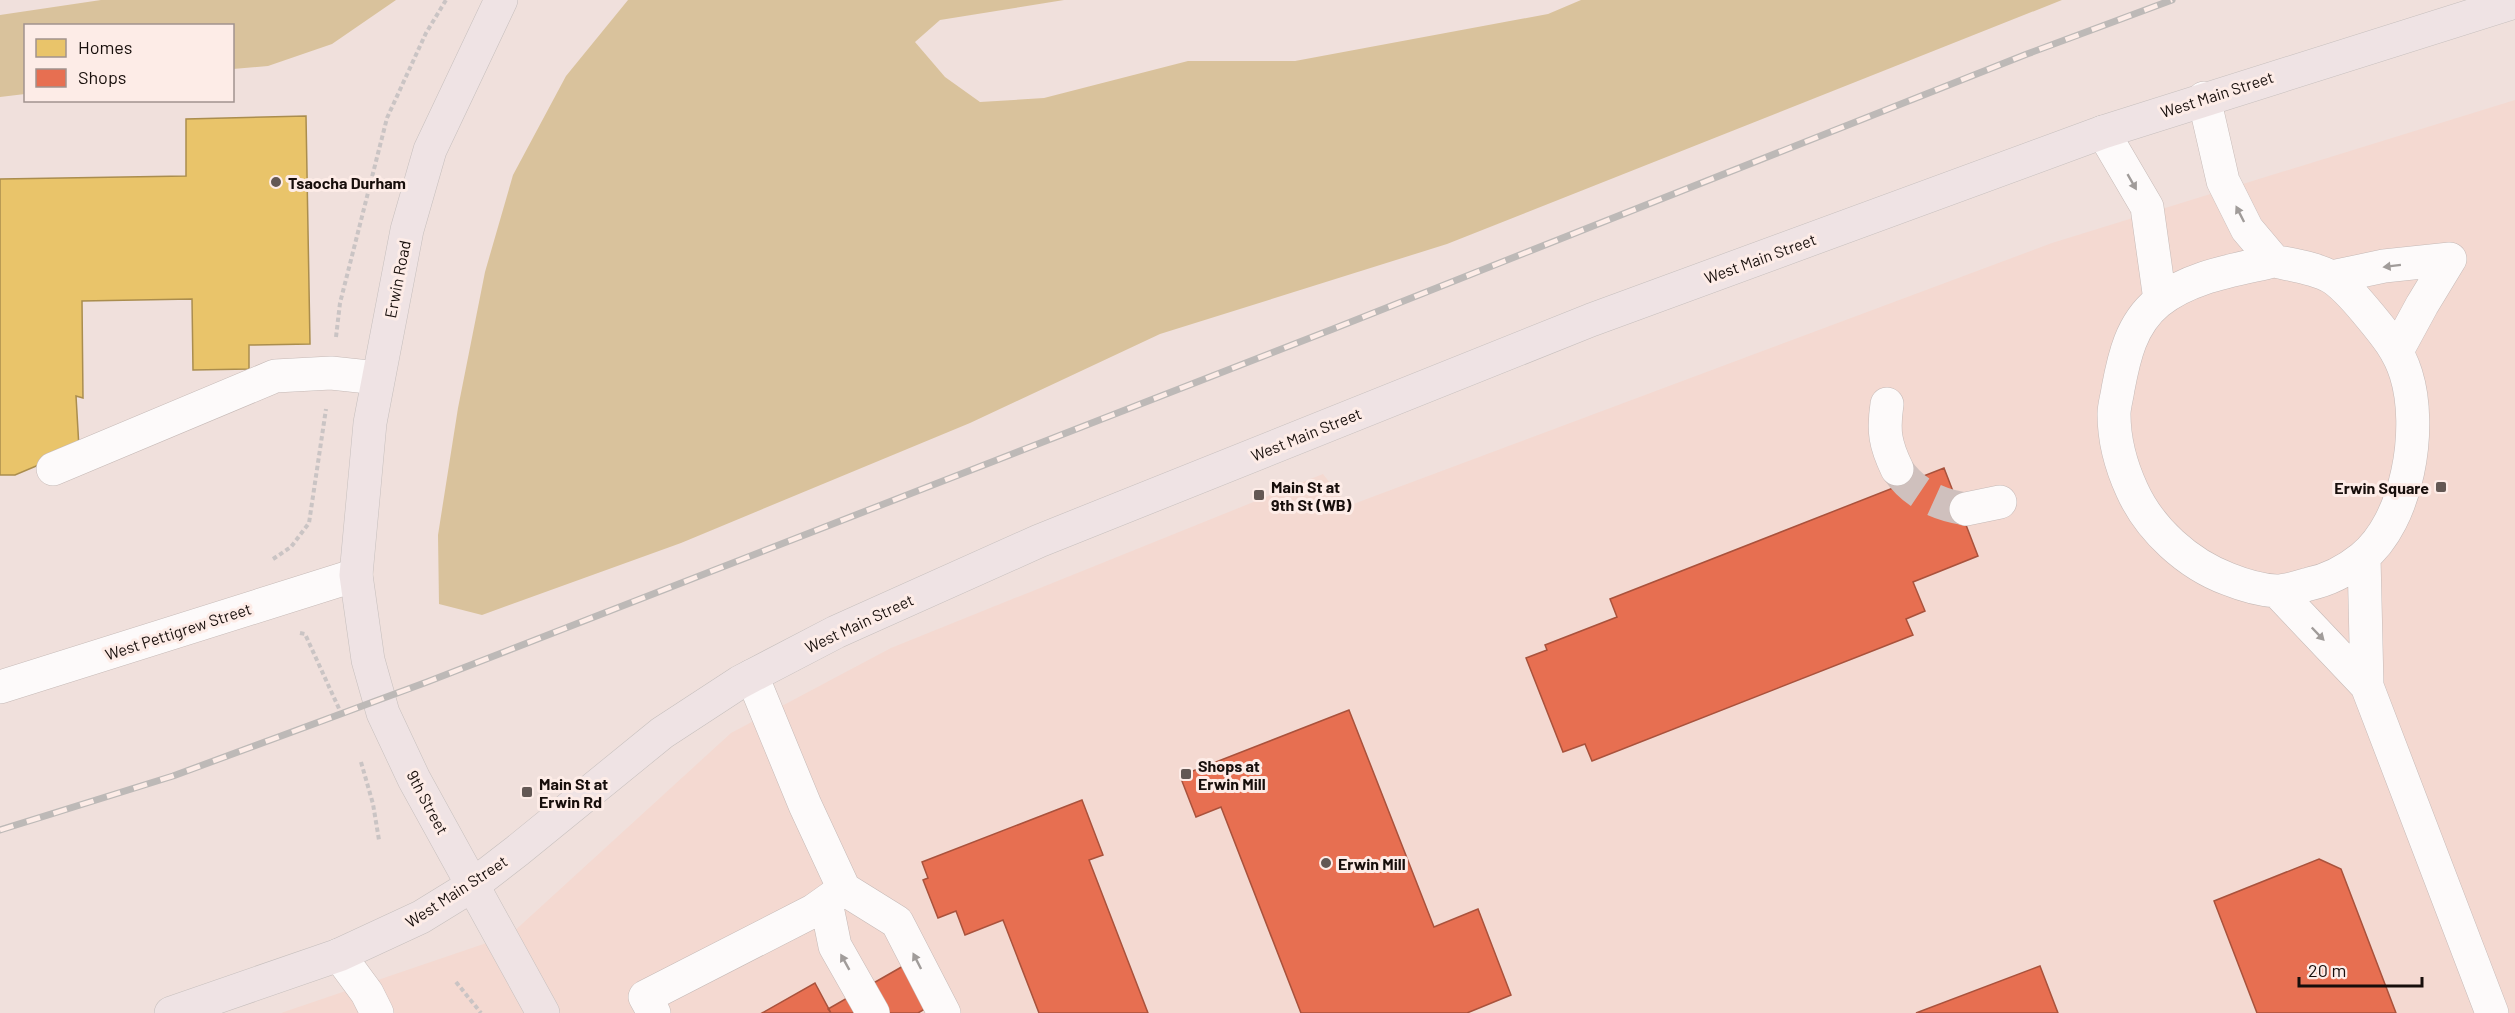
<svg xmlns="http://www.w3.org/2000/svg" width="2515" height="1013" viewBox="0 0 2515 1013" font-family="Barlow,sans-serif">
<style>
.built{fill:#f4d9d1}
.forest{fill:#d9c29c}
.homes{fill:#e9c46a;stroke:#aa8d4e;stroke-width:1.5}
.shops{fill:#e76f51;stroke:#a9523c;stroke-width:1.5}
.lines{fill:none;stroke-linecap:round;stroke-linejoin:round}
.minor-tunnel{stroke:#cfc0bd;stroke-width:33;stroke-dasharray:33 16;stroke-linecap:butt}
.minor-casing{stroke:#c5b9b6;stroke-width:34}
.major-casing{stroke:#c6bfbd;stroke-width:34}
.path{stroke:#cac4c4;stroke-width:4;stroke-dasharray:4.5 3;stroke-linecap:butt}
.minor{stroke:#fdfafa;stroke-width:33}
.major{stroke:#efe3e4;stroke-width:33}
.rail-casing{stroke:#bdb9b7;stroke-width:7}
.rail{stroke:#fdece7;stroke-width:4.5;stroke-dasharray:14;stroke-linecap:butt}
.oneway{fill:#a19c9a}
.poi-dot{fill:#635854;stroke:#fdece7;stroke-width:2}
.labels{text-anchor:middle;dominant-baseline:central;stroke-width:6;stroke-linejoin:round;paint-order:stroke}
.street-label{font-size:16px;fill:#170e0b;stroke:#fdece7}
.poi-label{font-size:16px;font-weight:bold;fill:#170e0b;stroke:#fdece7;text-anchor:start}
</style>
<rect width="100%" height="100%" fill="#f0e0dc"/>
<path class="built" d="M2515,100v913h-2234l229,-78 221,-202 160,-85 432,-174 25,32 704,-263z"/>
<path class="forest" d="M101,0h295l-64,44 -64,22 -35,3 -1,-43h-206l-1,68 -25,3v-82z
M628,0h436l-124,20 -25,22 30,35 35,25 64,-4 144,-37h107l253,-47 33,-14h481l-615,244 -287,90 -190,89 -289,120 -199,72 -43,-11 -1,-69 20,-127 27,-136 28,-97 53,-99z"/>
<path class="homes" d="M306,116l4,228 -61,1v24l-56,1 -1,-71 -110,2 1,97 -7,-2 3,52 -64,27h-15v-296l186,-3v-57z"/>
<path class="shops" d="M1944,468l34,88 -65,26 12,29 -19,8 7,16 -321,126 -7,-17 -22,8 -37,-94 21,-8 -2,-5 72,-28 -7,-18z
M1349,710l85,217 44,-18 33,86 -44,18h-166l-80,-206 -25,10 -16,-41z
M1082,800l21,55 -14,5 59,153h-109l-36,-93 -38,15 -9,-24 -18,7 -15,-38 5,-2 -6,-16z
M2319,859l22,10 55,144h-139l-43,-112z
M912,961l13,48 -7,4h-87l-3,-4z
M2040,966l18,47h-142z
M815,983l16,30h-69z"/>
<g class="lines">
<path class="minor-tunnel" d="M1897,469c16,24 41,36 69,40"/>
<defs>
<path id="minor" d="M2204,98l19,83 24,48 27,32
M2103,132l44,75 13,93
M2274,261c18,4 41,7 57,16 15,9 28,26 39,39 15,18 29,35 36,58 17,54 2,147 -44,184 -15,12 -34,22 -53,26 -10,3 -22,7 -33,7 -17,-1 -33,-6 -48,-12 -40,-15 -78,-49 -96,-89 -11,-24 -18,-49 -18,-76 0,-8 3,-17 4,-25 6,-32 13,-65 40,-87 32,-26 78,-32 116,-41z
M2332,277l52,-11 66,-7
M2397,351l25,-46 28,-46
M1887,404c-4,27 -2,40 10,65
M53,469l222,-93 56,-3 47,5
M1966,509l34,-7
M2364,557l3,129 125,327
M2277,591l90,95
M0,687l356,-112
M844,889l53,33 47,91
M826,902l9,44 38,67
M339,955l28,38 10,20
M654,1013l-9,-16 168,-86 31,-22 -39,-84 -53,-129"/>
<path id="major" d="M501,0l-71,150 -23,80 -37,193 -14,152 12,85 15,53 31,66 129,234
M171,1013l168,-58 82,-38 52,-32 44,-34 145,-118 78,-51 96,-50 203,-91 552,-221 512,-188 412,-130"/>
</defs>
<use href="#minor" class="minor-casing"/>
<use href="#major" class="major-casing"/>
<path class="path" d="M336,337l4,-34 47,-185 39,-85 20,-33
M273,559l18,-12 18,-24 17,-114
M300,633l5,1 36,79
M361,762l12,42 6,36
M456,982l25,31"/>
<use href="#minor" class="minor"/>
<use href="#major" class="major"/>
<defs>
<path id="rail" d="M0,830l173,-54 254,-94 906,-353 694,-275 145,-54"/>
</defs>
<use href="#rail" class="rail-casing"/>
<use href="#rail" class="rail"/>
</g>
<defs><path id="oneway-solid" d="M-6-.8H1V-3.2L6.5 0L1 3.2V.8H-6Z" transform="scale(1.5)"/></defs>
<g class="oneway">
<use href="#oneway-solid" transform="translate(2132 182) rotate(60)"/>
<use href="#oneway-solid" transform="translate(2240 214) rotate(-117)"/>
<use href="#oneway-solid" transform="translate(2392 266) rotate(173)"/>
<use href="#oneway-solid" transform="translate(2318 634) rotate(46)"/>
<use href="#oneway-solid" transform="translate(917 961) rotate(-117)"/>
<use href="#oneway-solid" transform="translate(845 962) rotate(-119)"/>
</g>
<g class="poi-dot">
<circle cx="276" cy="182" r="6"/>
<rect x="2435" y="481" width="12" height="12" rx="3"/>
<rect x="1253" y="489" width="12" height="12" rx="3"/>
<rect x="1180" y="768" width="12" height="12" rx="3"/>
<rect x="521" y="786" width="12" height="12" rx="3"/>
<circle cx="1326" cy="863" r="6"/>
</g>
<g class="labels">
<g class="street-label">
<text transform="translate(2217 94) rotate(-18)">West Main Street</text>
<text transform="translate(1760 258) rotate(-20)">West Main Street</text>
<text transform="translate(397 279) rotate(-79)">Erwin Road</text>
<text transform="translate(1306 434) rotate(-22)">West Main Street</text>
<text transform="translate(859 623) rotate(-25)">West Main Street</text>
<text transform="translate(178 631) rotate(-18)">West Pettigrew Street</text>
<text transform="translate(428 802) rotate(62)">9th Street</text>
<text transform="translate(456 891) rotate(-33)">West Main Street</text>
</g>
<g class="poi-label">
<text x="288" y="182">Tsaocha Durham</text>
<text x="1271" y="486">Main St at<tspan x="1271" dy="18">9th St (WB)</tspan></text>
<text x="2429" y="487" text-anchor="end">Erwin Square</text>
<text x="1198" y="765">Shops at<tspan x="1198" dy="18">Erwin Mill</tspan></text>
<text x="539" y="783">Main St at<tspan x="539" dy="18">Erwin Rd</tspan></text>
<text x="1338" y="863">Erwin Mill</text>
</g>
</g>
<rect x="24" y="24" width="210" height="78" fill="#fdece7" stroke="#a1938f" stroke-width="1.5"/>
<rect x="36" y="39" width="30" height="18" fill="#e9c46a" stroke="#a1938f" stroke-width="1.5"/>
<text x="78" y="54" font-size="18" fill="#170e0b">Homes</text>
<rect x="36" y="69" width="30" height="18" fill="#e76f51" stroke="#a1938f" stroke-width="1.5"/>
<text x="78" y="84" font-size="18" fill="#170e0b">Shops</text>
<path d="M2299 977v9h123v-9" fill="none" stroke="#170e0b" stroke-width="3"/>
<text x="2308" y="977" font-size="18" fill="#170e0b" stroke="#fdece7" stroke-width="4.5" paint-order="stroke">20 m</text>
</svg>
